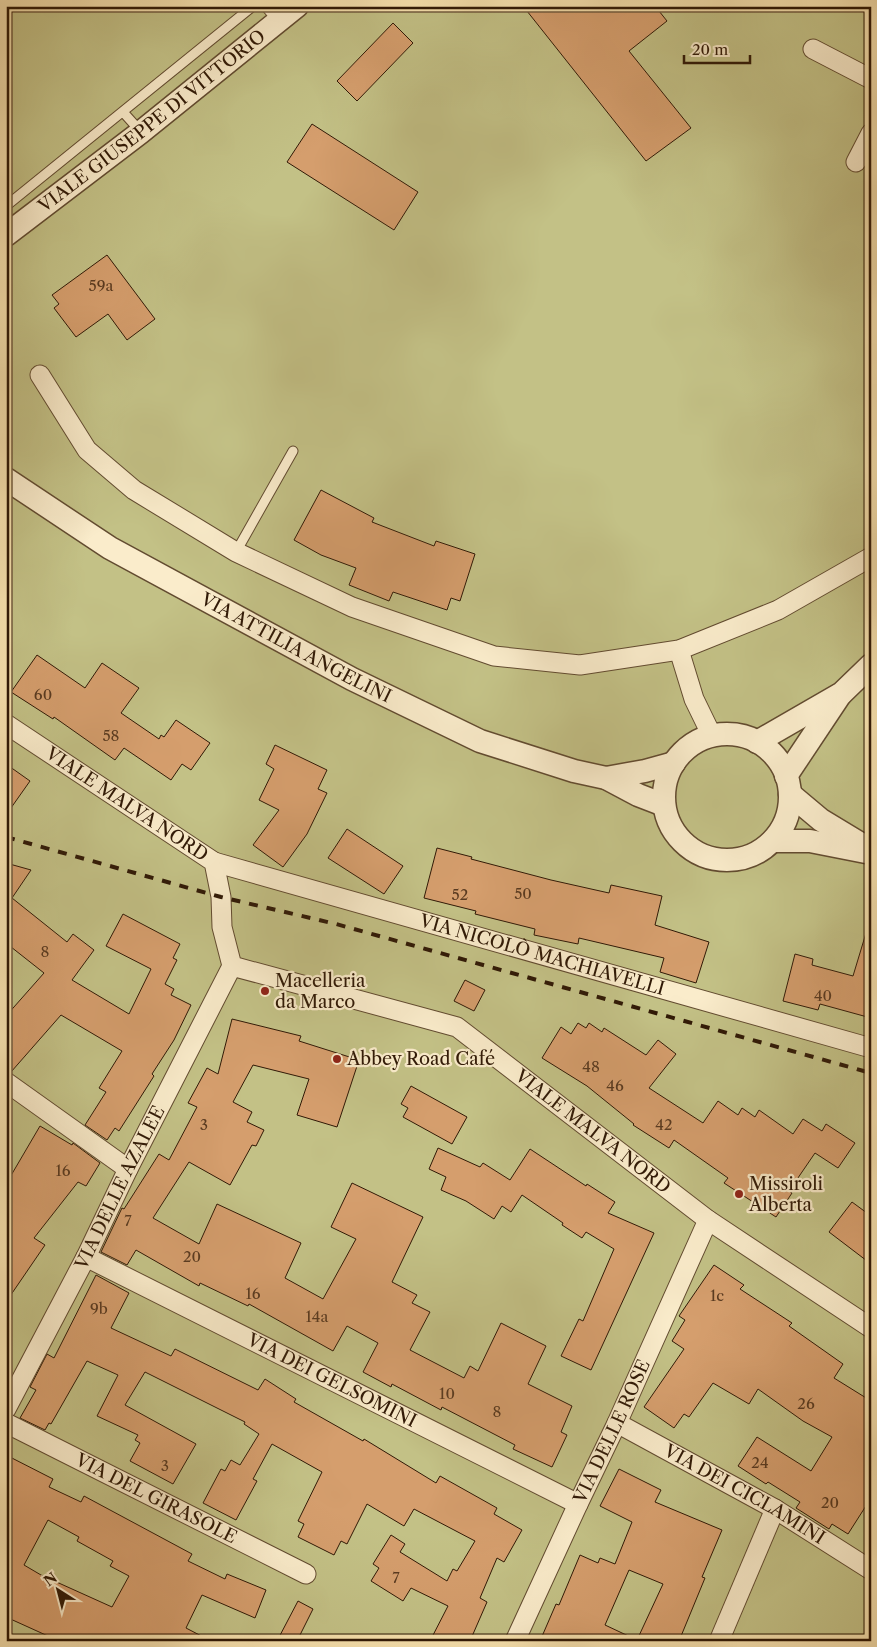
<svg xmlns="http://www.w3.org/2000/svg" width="877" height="1647" viewBox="0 0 877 1647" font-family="'Libre Caslon Text',serif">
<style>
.green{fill:#c3c186;stroke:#7a6d46}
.building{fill:#d59e6d;stroke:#301906;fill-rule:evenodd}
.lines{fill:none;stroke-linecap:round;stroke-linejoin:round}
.service-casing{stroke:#624b30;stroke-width:11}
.minor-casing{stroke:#624b30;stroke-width:21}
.tertiary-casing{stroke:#624b30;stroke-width:25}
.service{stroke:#faeccb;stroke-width:9}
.minor{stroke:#faeccb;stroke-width:19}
.tertiary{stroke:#faeccb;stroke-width:22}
.rail{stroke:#301906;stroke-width:4;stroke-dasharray:9 9;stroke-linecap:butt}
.poi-dot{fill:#8f2418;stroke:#faeccb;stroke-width:2}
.labels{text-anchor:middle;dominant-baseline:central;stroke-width:4.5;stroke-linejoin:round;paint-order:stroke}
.number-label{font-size:15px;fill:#593a20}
.street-label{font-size:18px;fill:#301906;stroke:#faeccb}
.poi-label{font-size:18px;fill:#301906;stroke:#faeccb;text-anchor:start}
</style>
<rect width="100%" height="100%" fill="#f7e2af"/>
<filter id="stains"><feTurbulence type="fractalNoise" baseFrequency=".004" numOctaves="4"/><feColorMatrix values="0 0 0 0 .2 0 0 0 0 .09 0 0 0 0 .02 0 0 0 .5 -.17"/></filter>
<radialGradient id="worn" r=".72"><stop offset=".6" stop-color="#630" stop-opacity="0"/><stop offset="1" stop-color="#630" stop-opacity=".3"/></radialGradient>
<path class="green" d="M6,6h865v1635h-865z"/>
<path class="building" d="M523,6h132l12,15 -38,30 62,77 -45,33z
M393,23l20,20 -56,58 -20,-20z
M312,124l106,68 -24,38 -107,-68z
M107,255l48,64 -28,21 -19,-26 -32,23 -22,-29 5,-4 -7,-9z
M321,490l53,28 -2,4 62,24 2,-5 39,13 -15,47 -9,-3 -4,12 -54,-18 -4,9 -40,-16 7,-17 -35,-13 -27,-15z
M37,655l48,33 17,-25 37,25 -18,25 38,26 2,-4 3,2 12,-17 34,23 -19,27 -9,-6 -11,16 -47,-32 -9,12 -61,-43 -1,2 -42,-27z
M275,745l52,25 -9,19 9,4 -20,41 -24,33 -30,-22 26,-35 -20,-10 15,-31 -8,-5z
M6,764l24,17 -24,34z
M347,829l56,37 -19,28 -56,-36z
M437,848l35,9 -1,2 80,21 58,13 2,-8 51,11 -7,29 54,17 -13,41 -36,-11 4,-14 -85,-20 -1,6 -44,-9 1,-6 -60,-15 1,-3 -52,-13z
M6,863l25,7 -19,28 55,44 6,-8 21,16 -22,30 57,34 22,-45 -45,-23 17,-32 57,30 -7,14 4,2 -12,24 9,5 -3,6 20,10 -17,35 -22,34 2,2 -35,55 -4,-3 -8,12 -22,-15 21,-33 -7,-4 23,-37 -61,-36 -50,57 -5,-1v-55l38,-43 -38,-30z
M866,933l5,1v84l-51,-14 -2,6 -35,-9 12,-47 18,5 -1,6 41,11z
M465,980l20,10 -11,21 -20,-10z
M232,1019l69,17 -2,5 60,19 -22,67 -40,-12 12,-36 -56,-14 -20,37 19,10 -5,10 17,8 -8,16 -4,-1 -22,40 -41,-23 -36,56 46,26 18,-40 84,39 -16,35 38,21 33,-60 -25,-12 21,-44 71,34 -31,65 25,13 -5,8 18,9 -20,38 54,28 6,-12 8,5 23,-48 45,23 -18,38 44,22 -11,26 6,3 -15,32 -39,-18 2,-4 -73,-38 -1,3 -49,-26 -1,3 -28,-15 15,-29 -31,-17 -14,25 -84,-47 -1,2 -48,-23 -1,3 -63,-36 -9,15 -26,-13 21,-44 2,1 35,-55 10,6 28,-53 -9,-4 19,-35 11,6z
M578,1023l8,5 3,-5 13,9 2,-4 42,27 12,-15 18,14 -27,34 54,35 15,-22 20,14 4,-7 13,9 4,-7 34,24 10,-15 19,12 4,-7 29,19 -17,25 -23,-15 -26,38 3,2 -16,24 -52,-34 4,-5 -54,-38 -5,8 -36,-23 1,-1 -47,-38 -45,-28 19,-31 10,7z
M411,1086l56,31 -15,27 -49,-27 5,-9 -7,-4z
M40,1126l32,19 1,-2 27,20 -14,23 -8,-4 -44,56 11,7 -39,57v-118z
M438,1148l42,19 3,-4 27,17 20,-31 56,37 1,-2 28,18 -7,11 46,20 -63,137 -30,-14 18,-37 4,2 31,-72 -28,-17 -4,6 -20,-13 1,-2 -41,-28 -11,17 -9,-6 -8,13 -28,-18 -25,-11 5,-13 -17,-8z
M852,1202l19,14v48l-42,-32z
M714,1265l30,20 -4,4 52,34 -3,3 54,38 -9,14 37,23v97l-23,36 -16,-10 -3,5 -33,-21 4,-6 -32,-20 -2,2 -28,-18 19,-29 54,34 21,-34 -29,-16 -45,-32 -9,15 -36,-21 -24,34 -5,-3 -10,14 -30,-21 40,-58 -12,-8 13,-21 -6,-4z
M96,1275l33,18 -18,35 60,28 4,-7 83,41 7,-11 31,20 -2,3 69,39 1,-2 72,44 4,-7 57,32 -3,6 28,16 -18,32 -7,-4 -17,40 7,4 -17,39h-40l18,-35 -37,-18 -8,13 -32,-20 8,-13 -6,-4 18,-29 14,9 -5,8 47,29 6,-12 4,2 18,-30 -61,-32 -10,17 -37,-22 -20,40 -6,-3 -7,14 -36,-18 6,-13 -6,-3 24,-49 -50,-28 -19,35 4,2 -21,39 -33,-17 18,-34 4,2 6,-11 9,5 19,-31 -15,-10 1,-2 -100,-50 -20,33 71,39 -23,40 -43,-23 10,-18 -5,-3 3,-5 -41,-19 21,-41 -31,-14 -36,63 -2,-1 -4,7 -25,-12 16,-28 -6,-3 17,-33 7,4z
M6,1455l47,24 -4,8 32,15 3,-6 108,58 -4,7 37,18 2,-5 39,16 -11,28 -53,-23 -16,33 25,13h-152l-53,-24zM48,1520l31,17 -2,4 36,20 -3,5 19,10 -17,31 -71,-32 -17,-10z
M619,1469l42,21 -6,12 67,28 -20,47 3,1 -26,63h-139l16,-37 3,1 21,-50 18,8 2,-5 15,6 17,-42 -32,-16zM629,1570l34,14 -26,56 -32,-15z
M298,1601l15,8 -16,32h-20z"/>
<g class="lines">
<defs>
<path id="service" d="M265,6l13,15
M123,112l18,20
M6,206l247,-200
M236,552l57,-101"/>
<g id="minor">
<path d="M813,49l58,30"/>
<path d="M856,162l15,-29"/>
<path d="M40,375l47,75 47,40 102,62 116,55 142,49 86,9 99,-15 99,-40 93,-53"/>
<path d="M679,650l15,49 18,37"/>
<path id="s1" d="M6,724l208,138 7,35 1,30 10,39 225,61 251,193 163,108"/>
<path id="s2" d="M214,862l657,186"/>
<path d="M6,1082l122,87"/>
<path id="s3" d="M86,1257l492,247"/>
<path id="s4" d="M6,1409l80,-152 42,-88 104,-203"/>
<path id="s5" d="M6,1423l300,151"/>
<path id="s6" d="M617,1423l158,86 96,61"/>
<path id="s7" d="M515,1641l63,-137 39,-81 91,-203"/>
<path d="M719,1641l56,-132"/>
</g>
<g id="tertiary">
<path id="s8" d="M6,235l135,-103 156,-126"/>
<path id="s9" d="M6,479l104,69 242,131 128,62 94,30 32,7 32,17 26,10"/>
<circle cx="727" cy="797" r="63"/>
<path d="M757,742l85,-49 29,-28"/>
<path d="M786,776l54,-81"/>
<path d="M606,778l39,-7 29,-8"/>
<path d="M790,794l31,26 43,26"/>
<path d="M773,841h37l61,12"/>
</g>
</defs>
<use href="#service" class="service-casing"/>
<use href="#minor" class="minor-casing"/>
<use href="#tertiary" class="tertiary-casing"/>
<use href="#service" class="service"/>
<use href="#minor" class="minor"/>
<use href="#tertiary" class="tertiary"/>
<path class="rail" d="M6,837l215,60 115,27 535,149"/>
</g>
<g class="poi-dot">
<circle cx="265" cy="991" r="5"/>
<circle cx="337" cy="1059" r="5"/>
<circle cx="739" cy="1194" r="5"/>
</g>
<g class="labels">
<g class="number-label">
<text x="101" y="285">59a</text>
<text x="43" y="694">60</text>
<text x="111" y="735">58</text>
<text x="523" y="893">50</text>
<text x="460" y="894">52</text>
<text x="45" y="951">8</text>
<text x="823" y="995">40</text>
<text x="591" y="1066">48</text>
<text x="615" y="1085">46</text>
<text x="204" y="1124">3</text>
<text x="664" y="1124">42</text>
<text x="63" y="1170">16</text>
<text x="128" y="1220">7</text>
<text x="192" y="1256">20</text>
<text x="253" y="1293">16</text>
<text x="717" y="1295">1c</text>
<text x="99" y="1308">9b</text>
<text x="317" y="1316">14a</text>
<text x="447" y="1393">10</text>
<text x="806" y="1403">26</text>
<text x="497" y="1411">8</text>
<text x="760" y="1462">24</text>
<text x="165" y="1465">3</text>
<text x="830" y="1502">20</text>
<text x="396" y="1577">7</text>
</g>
<g class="street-label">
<text stroke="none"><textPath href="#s8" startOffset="185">VIALE GIUSEPPE DI VITTORIO</textPath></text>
<text stroke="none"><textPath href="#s9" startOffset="336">VIA ATTILIA ANGELINI</textPath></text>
<text stroke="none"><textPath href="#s1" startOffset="145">VIALE MALVA NORD</textPath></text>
<text stroke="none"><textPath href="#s2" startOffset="341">VIA NICOLÒ MACHIAVELLI</textPath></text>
<text stroke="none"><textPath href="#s1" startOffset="760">VIALE MALVA NORD</textPath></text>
<text stroke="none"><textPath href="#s4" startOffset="249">VIA DELLE AZALEE</textPath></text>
<text stroke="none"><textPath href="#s3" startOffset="275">VIA DEI GELSOMINI</textPath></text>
<text stroke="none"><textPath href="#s7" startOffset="231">VIA DELLE ROSE</textPath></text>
<text stroke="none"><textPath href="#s6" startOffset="146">VIA DEI CICLAMINI</textPath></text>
<text stroke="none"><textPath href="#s5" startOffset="168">VIA DEL GIRASOLE</textPath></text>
</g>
<g class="poi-label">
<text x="275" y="981">Macelleria<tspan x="275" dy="21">da Marco</tspan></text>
<text x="347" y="1059">Abbey Road Café</text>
<text x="749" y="1184">Missiroli<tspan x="749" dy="21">Alberta</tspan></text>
</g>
</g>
<rect width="877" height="1647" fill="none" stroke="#f7e2af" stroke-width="25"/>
<rect x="8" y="8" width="862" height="1632" fill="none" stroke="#301906" stroke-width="2.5"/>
<rect x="12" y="12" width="852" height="1622" fill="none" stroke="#301906"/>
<g transform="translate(58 1590) rotate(324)" stroke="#faeccb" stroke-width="4" paint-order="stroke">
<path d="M0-4L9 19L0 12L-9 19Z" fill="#301906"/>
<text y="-8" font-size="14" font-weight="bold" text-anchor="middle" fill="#301906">N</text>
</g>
<path d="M684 55v8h66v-8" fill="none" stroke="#301906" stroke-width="2.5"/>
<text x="692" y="55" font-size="15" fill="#301906" stroke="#faeccb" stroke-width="4" paint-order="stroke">20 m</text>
<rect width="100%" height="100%" filter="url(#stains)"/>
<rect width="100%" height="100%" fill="url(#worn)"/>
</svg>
